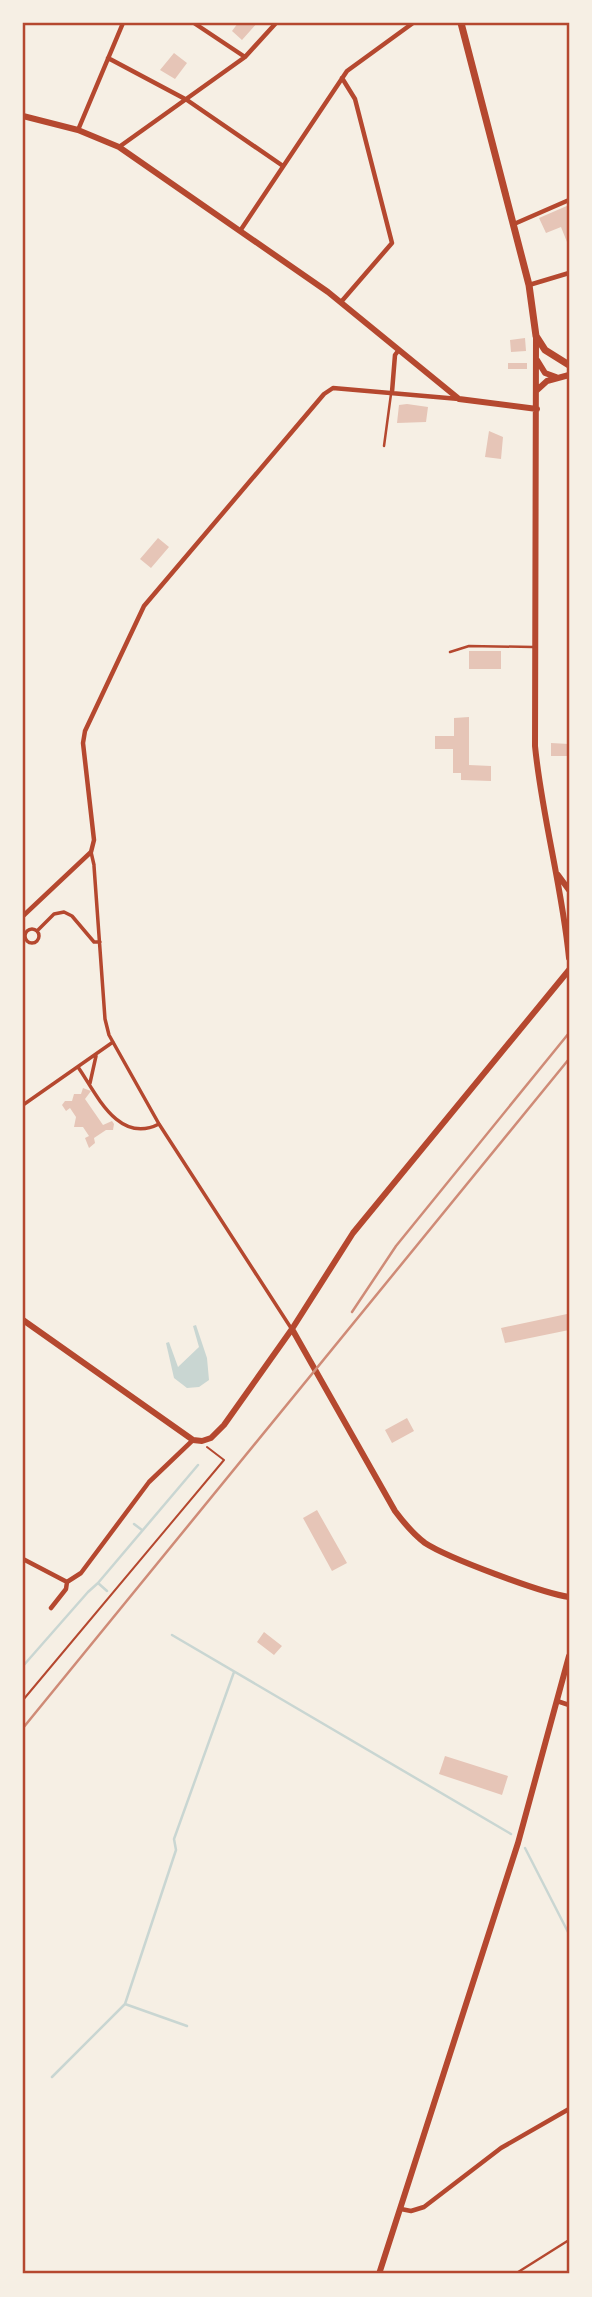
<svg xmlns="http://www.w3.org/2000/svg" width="592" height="2297" viewBox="0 0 592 2297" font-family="'Nunito Sans',sans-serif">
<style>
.water{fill:#c9d6d2}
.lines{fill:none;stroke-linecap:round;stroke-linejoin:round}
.stream{stroke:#c9d6d2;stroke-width:2.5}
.building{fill:#e6c5b7}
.path{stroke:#b5482f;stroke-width:2}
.service{stroke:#b5482f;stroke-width:2.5}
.pedestrian{stroke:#b5482f;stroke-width:3.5}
.minor{stroke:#b5482f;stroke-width:4.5}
.tertiary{stroke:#b5482f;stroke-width:6}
.primary{stroke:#b5482f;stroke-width:7}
.rail{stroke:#cf8b77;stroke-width:2.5}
.neatline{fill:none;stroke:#b5482f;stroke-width:2.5}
</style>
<rect width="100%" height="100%" fill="#f6efe4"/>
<path class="water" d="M196,1325l11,33 2,22 -10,7 -12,1 -13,-10 -8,-35 3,-1 9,25 21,-20 -6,-21z"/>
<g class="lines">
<path class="stream" d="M134,1524l8,6
M98,1583l100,-118
M172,1635l339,199
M23,1666l65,-74 10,-9 9,8
M525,1848l44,86
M125,2004l62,22
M52,2077l73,-73 51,-154 -2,-11 60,-167"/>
</g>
<path class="building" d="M238,23h19l-15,17 -10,-9z
M174,53l13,10 -12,16 -15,-9z
M569,205v42l-8,-20 -15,6 -7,-15z
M525,338l1,13 -15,1 -1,-12z
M508,363h19v6h-19z
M407,404l21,3 -2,15 -29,1 2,-18z
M489,431l14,6 -2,22 -16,-2z
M158,538l11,9 -18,21 -11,-9z
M469,651h32v18h-32z
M469,717v48l22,1v15l-30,-1v-7h-8v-24h-18v-13h19v-18z
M551,743l18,1v12h-18z
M83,1088l8,3 -6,8 18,26 9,-4 2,3 -1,6h-7l-12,8 1,5 -6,5 -4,-10 4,-2 -6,-9h-9l2,-10 -6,-9 -4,3 -4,-6 3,-4h7l2,-7h7z
M567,1314l2,16 -64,13 -4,-15z
M407,1418l7,13 -22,12 -7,-13z
M317,1510l30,53 -15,8 -29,-53z
M264,1632l18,14 -8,9 -17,-13z
M445,1756l63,20 -6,19 -63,-21z"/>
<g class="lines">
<path class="path" d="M23,1700l201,-240 -17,-13"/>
<path class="service" d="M384,446l7,-52
M450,652l19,-6 64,1
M515,2274l54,-34"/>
<path class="pedestrian" d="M91,852l3,13
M94,866l11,153 4,16 50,89 132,204
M25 936a7 7 0 1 1 14 0a7 7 0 1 1-14 0Z
M37,931l17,-17 10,-2 8,4 22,26h6
M78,1067c18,26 40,78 81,57
M90,1083l6,-27
M23,1105l90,-63"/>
<path class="minor" d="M194,23l51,34
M108,58l79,42 96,66
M78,130l45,-107
M119,147l126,-90 31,-34
M514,224l55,-24
M240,231l107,-160 66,-48
M529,285l40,-12
M341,302l51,-59 -37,-144 -13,-21
M392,392l3,-37 3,-4
M23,916l68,-64 3,-12 -11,-97 2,-12 59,-125 180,-212 9,-6 126,11
M23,1559l44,23
M51,1608l15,-19 1,-7 14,-9 68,-91 44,-42
M557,1701l12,4
M401,2209l10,2 13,-4 77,-59 68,-39"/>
<path class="tertiary" d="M23,116l55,14 41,17 209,145 131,107 78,10
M536,336l-1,410c7,71 27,140 34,212
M537,360l8,13 11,4
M536,391l11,-10 22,-6
M558,875l11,15
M23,1320l170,120 9,1 9,-3 13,-13 68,-96 61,-96 216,-263
M292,1329l103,182c9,12 18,23 30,32 23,15 117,50 144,54
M379,2274l139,-431 51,-187"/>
<path class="primary" d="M461,23l68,262 7,51 9,14 24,15"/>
<path class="rail" d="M352,1312l44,-66 173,-213
M23,1728l546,-669"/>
</g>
<rect width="592" height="2297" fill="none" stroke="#f6efe4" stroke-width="49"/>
<rect x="24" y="24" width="544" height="2248" class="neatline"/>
</svg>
